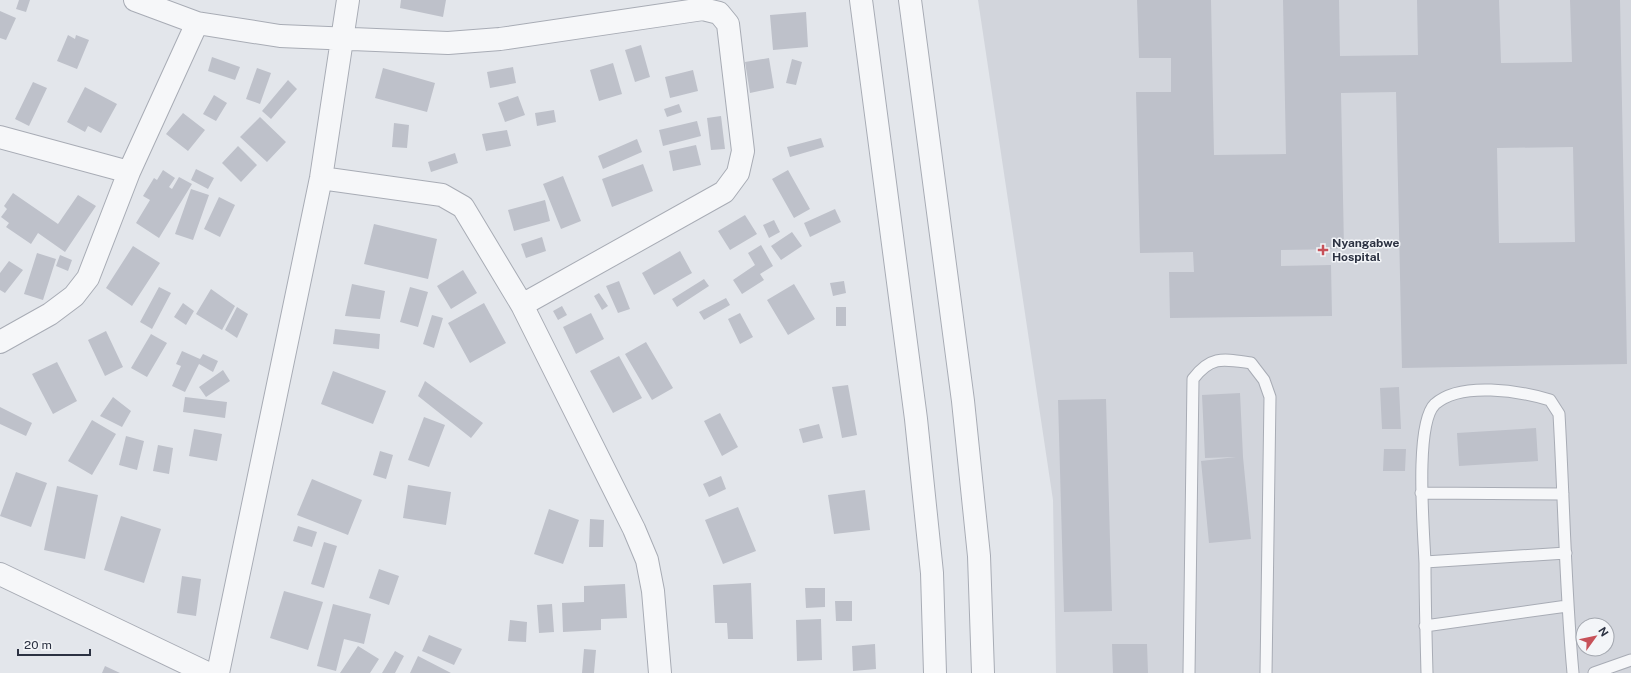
<svg xmlns="http://www.w3.org/2000/svg" width="1631" height="673" viewBox="0 0 1631 673" font-family="'Public Sans',sans-serif">
<style>
.built{fill:#d2d5dc;fill-rule:evenodd}
.building{fill:#bec1ca;fill-rule:evenodd}
.lines{fill:none;stroke-linecap:round;stroke-linejoin:round}
.service-casing{stroke:#a8acb5;stroke-width:13}
.minor-casing{stroke:#a8acb5;stroke-width:24}
.tertiary-casing{stroke:#a8acb5;stroke-width:24}
.service{stroke:#f6f7f9;stroke-width:11}
.minor{stroke:#f6f7f9;stroke-width:22}
.tertiary{stroke:#f6f7f9;stroke-width:22}
.poi-dot{fill:#c75159;stroke:#f3f5f8;stroke-width:1.5}
.labels{text-anchor:middle;dominant-baseline:central;stroke-width:3;stroke-linejoin:round;paint-order:stroke}
.poi-label{font-size:12px;font-weight:bold;fill:#2c3242;stroke:#f3f5f8;text-anchor:start}
</style>
<rect width="100%" height="100%" fill="#e3e6eb"/>
<path class="built" d="M978,0h653v673h-575l-3,-173zM1583,625h24v24h-24z"/>
<path class="building" d="M19,0h11l-4,12 -10,-3z
M401,0h45l-3,17 -43,-9z
M1137,0h74l3,155 72,-1 -3,-154h56l1,56 78,-1 -1,-55h82l2,63 71,-1 -2,-62h50l7,364 -225,4 -6,-276 -55,1 3,156 -63,1v16l50,-1 1,51 -162,2 -1,-46h25l-1,-20 -53,1 -4,-161h35v-34h-32zM1573,147l2,95 -76,1 -2,-95z
M0,11l16,7 -10,22 -6,-2z
M806,12l2,35 -35,3 -3,-35z
M68,35l7,4 1,-4 13,5 -12,29 -20,-8z
M641,45l9,32 -15,5 -10,-32z
M212,57l28,10 -5,13 -27,-9z
M769,58l5,30 -24,5 -5,-31z
M792,59l10,3 -6,23 -10,-2z
M613,63l9,31 -23,7 -9,-31z
M513,67l3,16 -26,5 -3,-16z
M257,68l14,5 -11,31 -14,-5z
M383,68l52,15 -8,29 -52,-14z
M693,70l5,21 -28,7 -5,-21z
M288,80l9,9 -26,30 -9,-8z
M33,82l14,6 -18,38 -14,-7z
M85,87l32,17 -16,29 -13,-7 -3,6 -18,-10z
M214,95l13,8 -11,18 -13,-7z
M518,96l7,19 -20,7 -7,-19z
M679,104l3,8 -15,5 -3,-8z
M554,110l2,12 -19,4 -2,-13z
M183,113l22,17 -17,21 -22,-17z
M721,116l4,33 -14,1 -4,-32z
M260,117l26,25 -19,20 -27,-25z
M697,121l4,15 -38,10 -4,-16z
M394,123l15,2 -2,23 -15,-1z
M507,130l4,16 -25,5 -4,-17z
M821,138l3,9 -34,10 -3,-10z
M637,139l5,13 -39,17 -5,-13z
M696,145l5,20 -28,6 -4,-20z
M238,146l19,19 -16,17 -19,-19z
M455,153l3,10 -27,9 -3,-10z
M643,164l10,27 -41,16 -10,-28z
M196,169l18,9 -6,11 -17,-9z
M163,170l12,8 -6,9 3,2 7,-12 13,7 -33,54 -23,-15 14,-23 -7,-4 11,-18 3,2z
M788,170l22,39 -16,9 -22,-39z
M563,176l18,45 -20,8 -18,-45z
M191,189l18,6 -16,45 -18,-6z
M13,193l45,31 20,-29 18,11 -31,46 -27,-19 -7,11 -25,-17 3,-4 -8,-6 6,-8 -3,-3z
M219,197l16,8 -15,32 -16,-8z
M545,200l5,21 -36,10 -6,-21z
M835,209l6,13 -31,15 -6,-14z
M745,215l12,19 -27,16 -12,-19z
M774,220l6,12 -11,6 -6,-13z
M374,224l63,15 -9,40 -64,-15z
M792,232l10,14 -21,14 -10,-14z
M542,237l4,14 -20,7 -5,-14z
M761,245l12,21 -13,8 4,6 -22,14 -9,-14 22,-15 -7,-12z
M133,246l27,17 -28,43 -26,-18z
M680,251l12,22 -38,22 -12,-22z
M37,253l19,6 -13,41 -19,-6z
M60,255l12,5 -4,11 -12,-5z
M9,261l14,9 -18,23 -5,-3v-17z
M463,270l14,23 -26,16 -14,-23z
M704,279l5,7 -32,21 -5,-8z
M619,281l11,28 -12,4 -12,-27z
M844,281l2,12 -13,3 -3,-13z
M352,284l33,7 -5,28 -35,-3z
M794,284l21,35 -27,16 -21,-35z
M159,287l12,6 -19,36 -12,-7z
M410,287l18,5 -10,35 -18,-5z
M211,289l24,17 -13,24 -26,-16z
M599,293l9,13 -6,4 -8,-14z
M726,298l4,7 -26,15 -5,-8z
M183,303l11,8 -8,14 -12,-8z
M484,303l22,40 -36,20 -22,-40z
M562,306l5,9 -9,5 -5,-9z
M237,307l11,7 -11,24 -12,-8z
M836,307h10v19h-10z
M591,313l13,26 -28,15 -13,-27z
M740,313l13,24 -13,7 -12,-25z
M432,315l11,3 -9,30 -11,-4z
M335,329l45,5 -1,15 -46,-5z
M106,331l17,36 -18,9 -17,-36z
M151,334l16,9 -20,34 -16,-9z
M646,342l27,46 -21,12 -27,-46z
M182,351l18,8 3,-5 15,7 -5,11 -14,-8 -14,28 -13,-6 9,-20 -5,-2z
M619,356l23,42 -29,15 -23,-42z
M57,362l20,39 -24,13 -21,-40z
M223,370l7,11 -24,16 -7,-10z
M333,371l53,20 -13,33 -52,-20z
M425,381l58,42 -12,15 -53,-42z
M848,385l9,50 -15,3 -10,-51z
M1399,387l2,42h-19l-2,-41z
M1240,393l3,64 8,82 -42,4 -8,-82 35,-4 -31,1 -3,-63z
M113,397l18,14 -9,16 -22,-11z
M185,397l42,5 -2,16 -42,-6z
M1106,399l6,212 -48,1 -6,-212z
M0,407l32,16 -6,13 -26,-12z
M720,413l18,34 -16,9 -18,-35z
M424,417l21,8 -16,42 -21,-7z
M92,420l24,14 -24,41 -24,-14z
M819,424l4,14 -20,5 -4,-14z
M1536,428l2,33 -79,5 -2,-33z
M194,429l28,5 -5,27 -28,-5z
M126,436l18,5 -7,29 -18,-5z
M158,445l15,3 -4,26 -16,-3z
M1384,449h22l-1,22h-22z
M380,451l13,4 -7,24 -13,-4z
M16,472l31,11 -16,44 -31,-11z
M721,476l5,13 -17,8 -6,-13z
M312,479l50,21 -14,35 -51,-20z
M408,485l43,7 -5,33 -43,-7z
M57,486l41,9 -13,64 -41,-9z
M865,490l5,40 -36,4 -6,-39z
M738,507l18,44 -33,13 -18,-44z
M549,509l30,11 -16,44 -29,-10z
M121,516l40,13 -17,54 -40,-13z
M590,519l14,1 -1,27h-14z
M298,526l19,6 -5,15 -19,-6z
M324,542l13,4 -13,42 -13,-4z
M379,569l20,7 -10,29 -20,-7z
M182,576l19,3 -5,37 -19,-3z
M751,583l2,56h-25l-1,-16h-12l-2,-38z
M625,584l2,34 -26,1v11l-38,2 -1,-29 22,-1v-16z
M805,588h20v19l-19,1z
M284,591l39,11 -15,48 -38,-12z
M835,601h17v20h-16z
M333,604l38,10 -7,30 -20,-5 -8,32 -19,-5z
M552,604l2,28 -15,1 -2,-28z
M821,619l1,41 -25,1 -1,-41z
M510,620l17,2 -1,20 -18,-1z
M429,635l33,14 -8,16 -32,-14z
M875,644l1,25 -23,2 -1,-25z
M1112,644h35l1,29h-35z
M358,646l21,13 -9,14h-30z
M584,649l12,1 -2,23h-12z
M395,651l9,5 -9,17h-13z
M418,656l33,17h-41z
M105,666l15,7h-18z"/>
<g class="lines">
<defs>
<path id="service" d="M1421,493l142,1
M1425,562l141,-9
M1425,626l142,-20
M1189,673l4,-294c18,-24 31,-20 58,-16l13,17 6,17 -4,276
M1427,673c-1,-37 -2,-73 -2,-110 -1,-30 -11,-139 10,-159 26,-23 85,-13 115,-4l9,14c5,86 6,173 14,259
M1594,673l37,-13"/>
<path id="minor" d="M135,0l62,23 83,13 168,7 52,-4 203,-30 16,4 9,11 15,127 -5,22 -14,19 -202,113
M0,137l129,35
M321,178l121,17 21,12 59,98 112,224 13,31 6,31 7,82
M0,342l50,-28 24,-18 14,-18 41,-106 68,-149
M0,574l207,99
M218,673l103,-495 27,-178"/>
<path id="tertiary" d="M861,0l55,419 16,154 3,100
M910,0l53,401 16,155 4,117"/>
</defs>
<use href="#service" class="service-casing"/>
<use href="#minor" class="minor-casing"/>
<use href="#tertiary" class="tertiary-casing"/>
<use href="#service" class="service"/>
<use href="#minor" class="minor"/>
<use href="#tertiary" class="tertiary"/>
</g>
<path class="poi-dot" d="M1321 244h4v4h4v4h-4v4h-4v-4h-4v-4h4z"/>
<g class="labels">
<g class="poi-label">
<text x="1332" y="243">Nyangabwe<tspan x="1332" dy="14">Hospital</tspan></text>
</g>
</g>
<g transform="translate(1595 637) rotate(57)"><circle r="19" fill="#f3f5f8" stroke="#a3a7af"/>
<path d="M0-3L7 15L0 10L-7 15Z" fill="#c75159"/>
<text y="-6" font-size="11" font-weight="bold" text-anchor="middle" fill="#2c3242">N</text>
</g>
<path d="M18 649v6h72v-6" fill="none" stroke="#2c3242" stroke-width="2"/>
<text x="24" y="649" font-size="12" fill="#2c3242" stroke="#f3f5f8" stroke-width="3" paint-order="stroke">20 m</text>
</svg>
